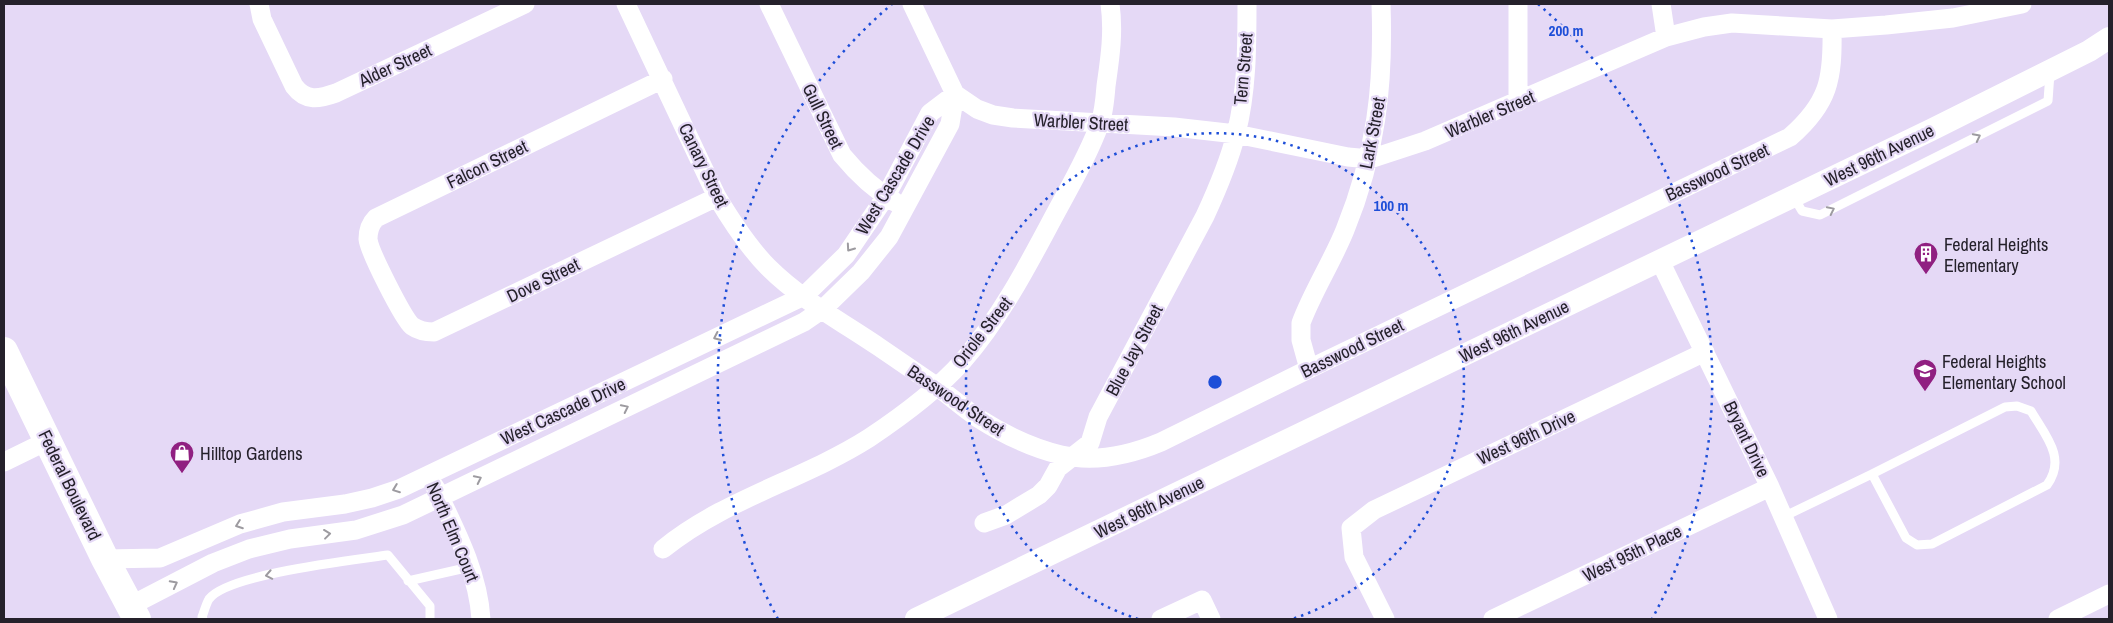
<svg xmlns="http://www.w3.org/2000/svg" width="2113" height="623" viewBox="0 0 2113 623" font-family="'Archivo Narrow',sans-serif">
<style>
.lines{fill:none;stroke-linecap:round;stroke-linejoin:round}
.service{stroke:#fff;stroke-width:9}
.minor{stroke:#fff;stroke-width:19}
.tertiary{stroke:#fff;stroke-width:22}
.primary{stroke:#fff;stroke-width:28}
.oneway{stroke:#9d9ba0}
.ring{fill:none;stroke:#1d4ed8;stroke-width:2.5;stroke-dasharray:2.5 5}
.labels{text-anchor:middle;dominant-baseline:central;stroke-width:4.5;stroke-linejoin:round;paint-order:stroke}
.street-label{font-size:18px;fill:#25212b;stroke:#e5d9f6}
.poi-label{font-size:18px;fill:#25212b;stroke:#e5d9f6;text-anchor:start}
.centre{fill:#1d4ed8;stroke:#e5d9f6;stroke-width:2.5}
.ring-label{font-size:15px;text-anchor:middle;font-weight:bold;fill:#1d4ed8;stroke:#e5d9f6;stroke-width:4.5;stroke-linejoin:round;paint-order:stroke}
</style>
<rect width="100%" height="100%" fill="#e5d9f6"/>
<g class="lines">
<path class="service" d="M1793,196l9,15 18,4 228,-114 2,-28
M1783,517l89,-43 34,64 11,7 15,-1 115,-59c20,-27 -2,-50 -16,-74l-14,-5 -12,1 -133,67
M408,581l62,-14
M203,619l-1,-2c2,-5 4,-13 7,-18 18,-25 145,-39 179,-44l42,51v13"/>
<path class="minor" d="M259,4l3,15 32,67c12,16 25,13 42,7l189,-89
M626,4l91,193c15,25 31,50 51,70 32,32 74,55 111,80 19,13 38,26 57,39 14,10 27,22 42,32 25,16 54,30 83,37 34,8 69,0 100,-13l148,-73 481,-232c39,-34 43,-58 42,-108
M769,4l73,151c14,17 33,35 53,47
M912,4l43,90 22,15 16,6 20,3 161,9 62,7 112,23 22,2 55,-18 241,-104 38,-10 28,-4 100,6 54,-4 67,-7 69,-14
M1518,4v98
M1661,4l5,33
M663,79l-287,139c-6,6 -8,12 -8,21 1,12 35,79 44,87 7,5 14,6 22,6l283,-135
M1660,261l110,226 58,132
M1309,369l-8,-29v-17c12,-32 31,-61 44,-93 31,-76 39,-144 36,-226
M4,462l43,-21
M435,487c20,42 43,85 46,132
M984,523l22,-8 33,-20 9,-9 10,-18 32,-25 8,-26 107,-201c12,-26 24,-54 31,-82 11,-43 11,-87 11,-130
M663,549c61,-50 140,-69 206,-111 33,-22 67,-47 93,-76 38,-44 64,-93 91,-144 16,-30 35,-62 47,-95 4,-11 5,-24 6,-37 4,-28 8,-54 4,-82
M105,559l55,-1 80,-34 43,-12 62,-8 27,-6 27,-9 405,-193 42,-41 40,-59 44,-83 25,-19
M130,606l83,-43 36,-14 41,-10 66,-9 47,-15 401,-193 19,-13 38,-37 28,-35 61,-113 5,-30
M1161,619l41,-19 9,19
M1385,619l-31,-62 -3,-29 23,-18 331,-158
M1493,619l277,-132
M2058,619l51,-25"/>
<path class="tertiary" d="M916,619l1015,-489 158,-79 20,-13"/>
<path class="primary" d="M4,351l101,208 32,60"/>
</g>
<defs><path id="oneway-chevron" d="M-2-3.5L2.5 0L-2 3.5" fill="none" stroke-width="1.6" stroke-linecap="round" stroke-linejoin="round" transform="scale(1.25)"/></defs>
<g class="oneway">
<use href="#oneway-chevron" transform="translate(1977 137) rotate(-27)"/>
<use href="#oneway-chevron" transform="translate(1831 210) rotate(-26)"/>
<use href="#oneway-chevron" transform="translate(850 248) rotate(125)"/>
<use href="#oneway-chevron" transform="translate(717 337) rotate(155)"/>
<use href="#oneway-chevron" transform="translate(625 408) rotate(-26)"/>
<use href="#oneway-chevron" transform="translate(478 479) rotate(-26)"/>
<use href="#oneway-chevron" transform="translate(396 489) rotate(159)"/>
<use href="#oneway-chevron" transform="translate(239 525) rotate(160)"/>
<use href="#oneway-chevron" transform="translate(327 534) rotate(-7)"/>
<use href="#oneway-chevron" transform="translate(269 575) rotate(169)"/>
<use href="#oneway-chevron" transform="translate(174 584) rotate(-28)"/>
</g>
<g class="ring">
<path d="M1138 619A249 249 0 1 1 1292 619"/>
<path d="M778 619A497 497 0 0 1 892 4M1538 4A497 497 0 0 1 1652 619"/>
</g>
<defs>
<symbol id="building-pin" viewBox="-11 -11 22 30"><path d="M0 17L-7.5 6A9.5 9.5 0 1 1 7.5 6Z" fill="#902081" stroke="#e5d9f6"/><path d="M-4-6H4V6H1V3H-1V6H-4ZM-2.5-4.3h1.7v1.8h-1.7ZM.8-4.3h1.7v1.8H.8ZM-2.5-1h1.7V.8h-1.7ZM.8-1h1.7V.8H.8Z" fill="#fff"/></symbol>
<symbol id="school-pin" viewBox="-11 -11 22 30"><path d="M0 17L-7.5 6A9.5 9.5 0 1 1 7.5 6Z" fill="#902081" stroke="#e5d9f6"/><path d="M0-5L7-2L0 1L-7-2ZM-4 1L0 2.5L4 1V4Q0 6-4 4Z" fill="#fff"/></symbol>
<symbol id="shop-pin" viewBox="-11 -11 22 30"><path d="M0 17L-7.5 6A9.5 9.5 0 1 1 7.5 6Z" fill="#902081" stroke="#e5d9f6"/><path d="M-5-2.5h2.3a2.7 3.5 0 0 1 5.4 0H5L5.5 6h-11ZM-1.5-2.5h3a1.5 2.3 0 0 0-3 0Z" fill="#fff"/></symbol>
</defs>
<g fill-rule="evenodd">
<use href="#building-pin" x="1912" y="240" width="28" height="38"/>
<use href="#school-pin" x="1911" y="357" width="28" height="38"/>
<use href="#shop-pin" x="168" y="439" width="28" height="38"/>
</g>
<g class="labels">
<g class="street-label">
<text transform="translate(395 65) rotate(-25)">Alder Street</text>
<text transform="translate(1243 69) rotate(-85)">Tern Street</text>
<text transform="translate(1490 114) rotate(-23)">Warbler Street</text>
<text transform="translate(823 116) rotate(64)">Gull Street</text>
<text transform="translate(1081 122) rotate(3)">Warbler Street</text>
<text transform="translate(1372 133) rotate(-79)">Lark Street</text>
<text transform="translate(1879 155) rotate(-26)">West 96th Avenue</text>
<text transform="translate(487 164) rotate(-26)">Falcon Street</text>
<text transform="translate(704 165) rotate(64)">Canary Street</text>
<text transform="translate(1717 172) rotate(-25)">Basswood Street</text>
<text transform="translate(895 175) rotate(-59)">West Cascade Drive</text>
<text transform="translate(543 280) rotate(-26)">Dove Street</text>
<text transform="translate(1514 331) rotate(-26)">West 96th Avenue</text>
<text transform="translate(982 332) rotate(-52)">Oriole Street</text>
<text transform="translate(1352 348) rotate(-26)">Basswood Street</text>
<text transform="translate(1134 350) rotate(-62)">Blue Jay Street</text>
<text transform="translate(956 400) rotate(34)">Basswood Street</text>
<text transform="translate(563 411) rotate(-25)">West Cascade Drive</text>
<text transform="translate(1526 437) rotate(-25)">West 96th Drive</text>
<text transform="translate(1747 439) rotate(64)">Bryant Drive</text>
<text transform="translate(70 485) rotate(64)">Federal Boulevard</text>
<text transform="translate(1149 507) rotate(-26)">West 96th Avenue</text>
<text transform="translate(453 532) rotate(67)">North Elm Court</text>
<text transform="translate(1632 553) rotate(-26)">West 95th Place</text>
</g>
<g class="poi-label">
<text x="1944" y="244">Federal Heights<tspan x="1944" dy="21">Elementary</tspan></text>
<text x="1942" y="361">Federal Heights<tspan x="1942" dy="21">Elementary School</tspan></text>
<text x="200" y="453">Hilltop Gardens</text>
</g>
</g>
<circle cx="1215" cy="382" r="8" class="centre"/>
<g class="ring-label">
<text x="1566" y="36">200 m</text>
<text x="1391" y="211">100 m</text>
</g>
<rect width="2113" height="623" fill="none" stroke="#25212b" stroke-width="10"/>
</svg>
